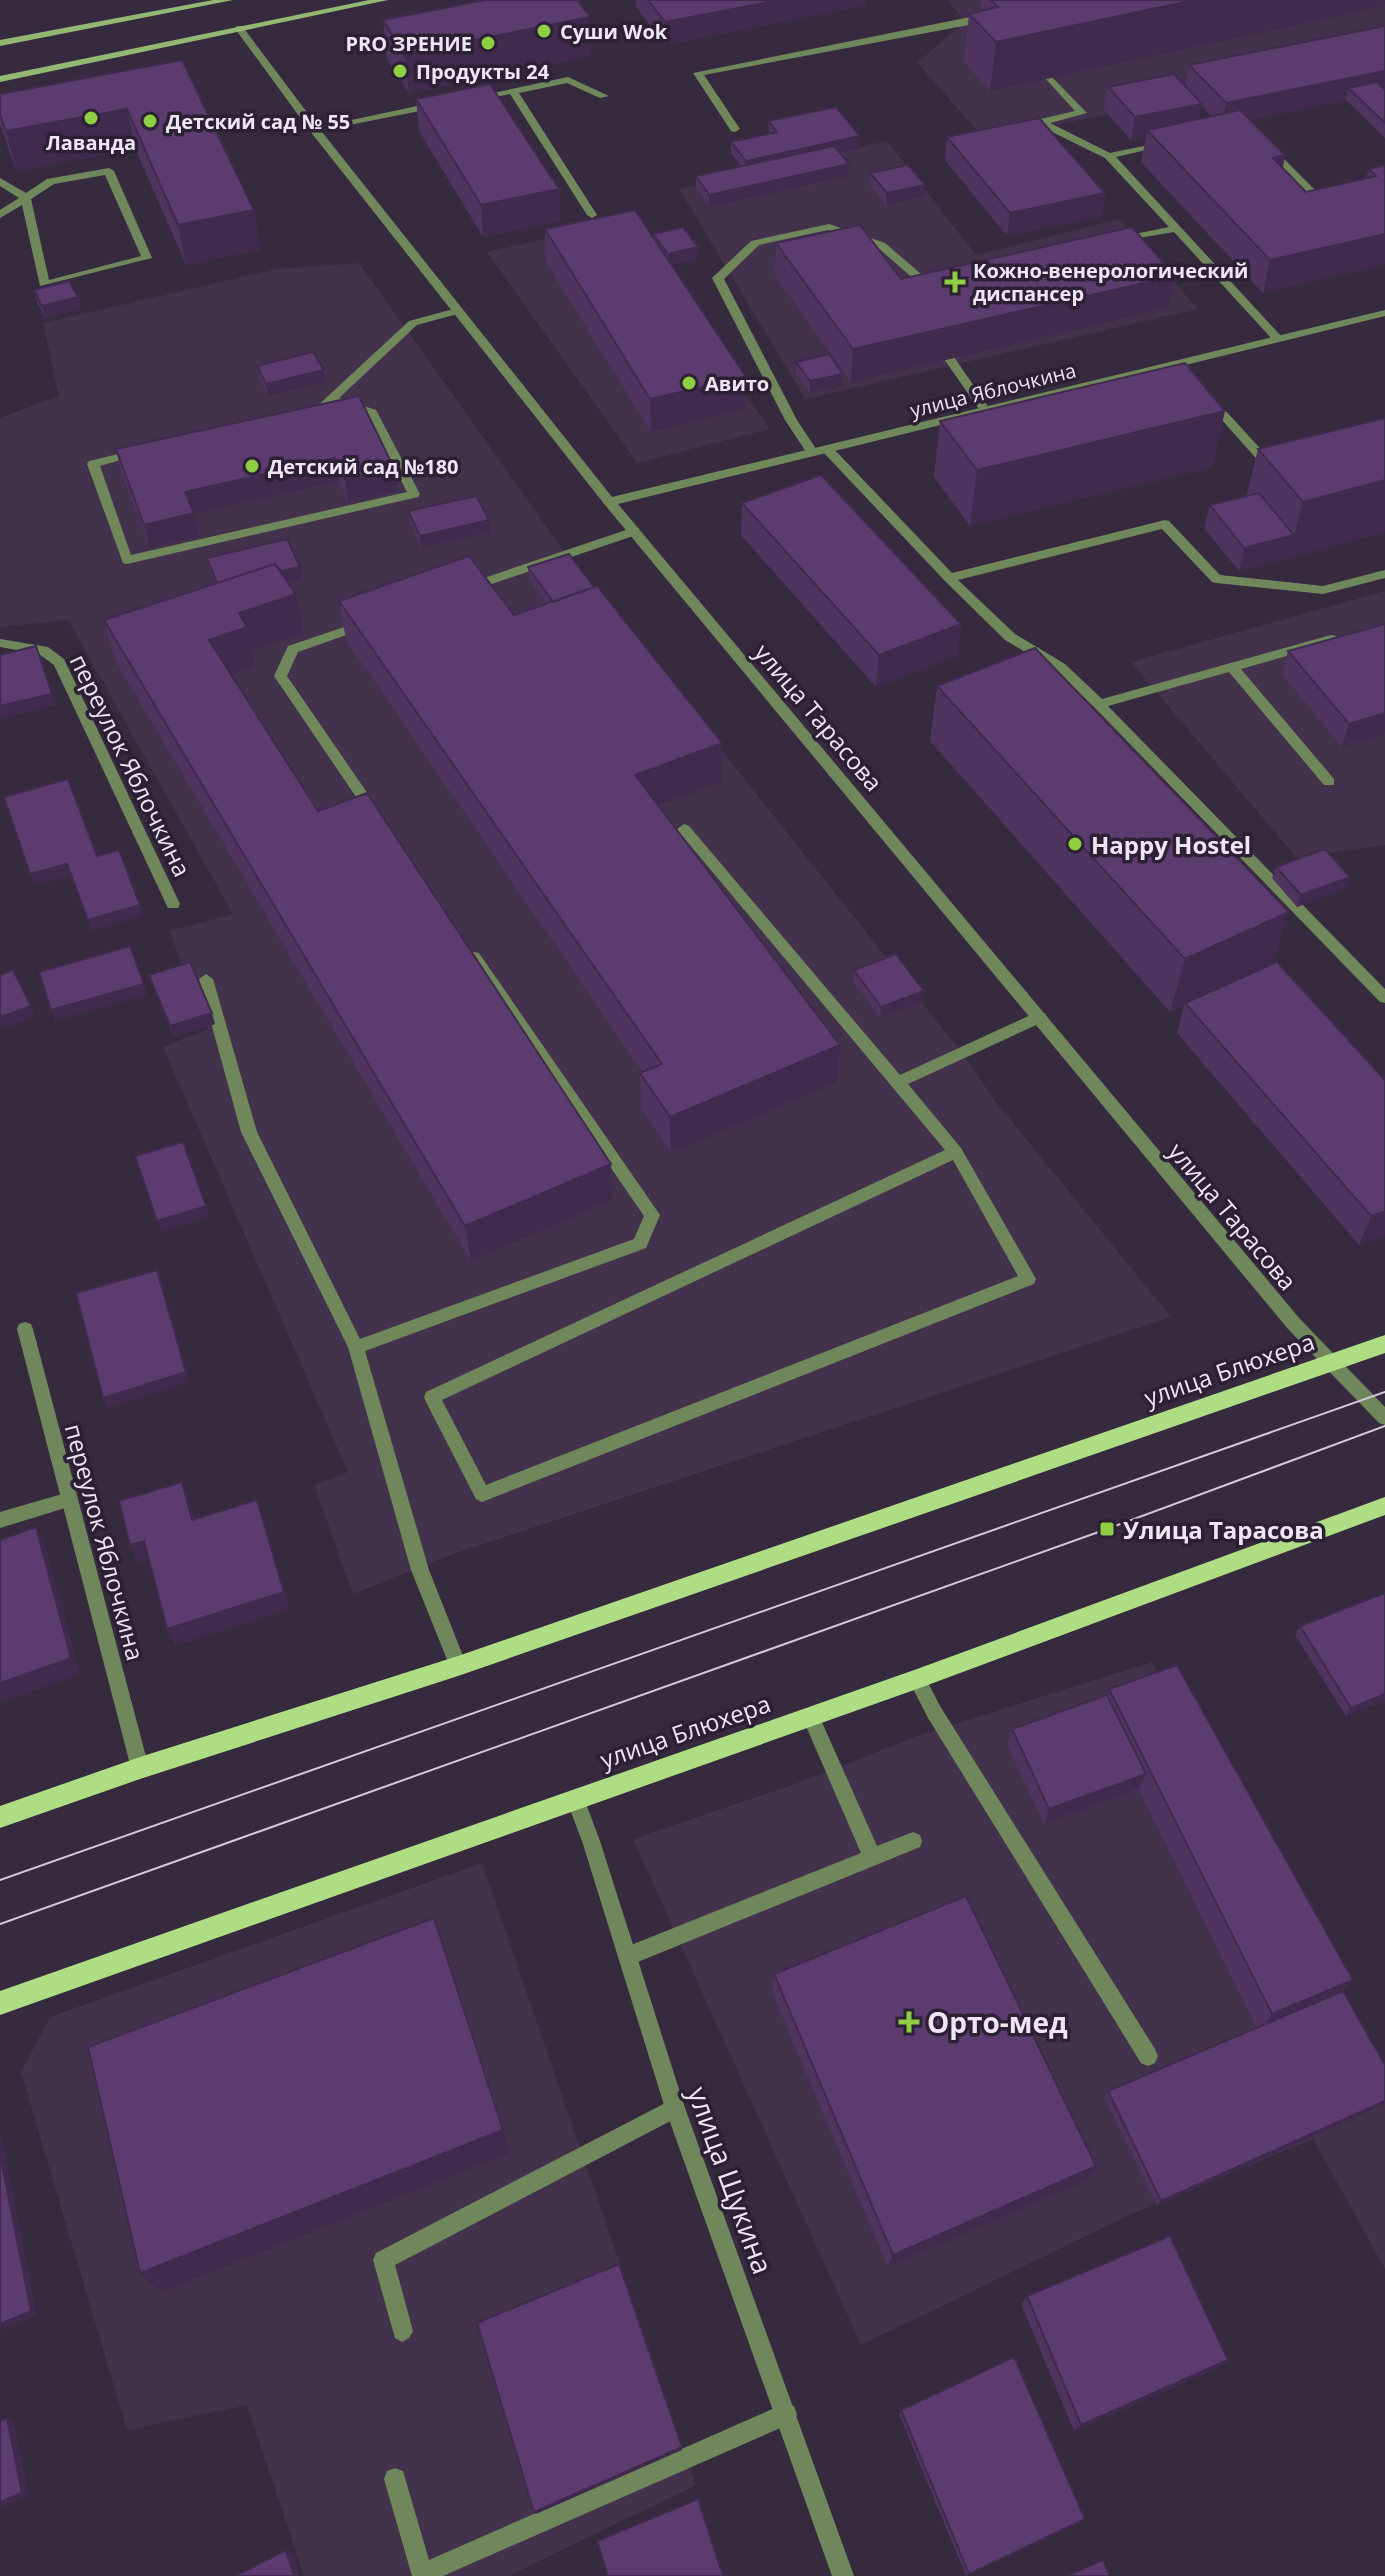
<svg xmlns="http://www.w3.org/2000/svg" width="1385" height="2576" viewBox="0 0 1385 2576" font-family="'Open Sans',sans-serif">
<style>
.built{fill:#42324c}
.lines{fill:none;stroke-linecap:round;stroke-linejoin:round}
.lane{fill:#70875c;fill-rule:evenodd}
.street{fill:#70875c;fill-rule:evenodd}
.secondary{fill:#94b873;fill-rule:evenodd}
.primary{fill:#afdd84;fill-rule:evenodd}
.tram{stroke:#d3cad8;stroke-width:2}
.wall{fill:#4f345f;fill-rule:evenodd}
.shaded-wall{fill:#402a4e}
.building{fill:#5c3c6f;stroke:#402a4e;stroke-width:2}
.poi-dot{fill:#8ece43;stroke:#2c2034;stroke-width:3}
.labels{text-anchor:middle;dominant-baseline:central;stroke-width:7;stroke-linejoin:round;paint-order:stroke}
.far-poi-label{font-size:20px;font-weight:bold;fill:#eee6f3;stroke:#2c2034;text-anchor:start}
.far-street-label{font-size:20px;fill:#eee6f3;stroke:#2c2034}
.street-label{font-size:24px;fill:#eee6f3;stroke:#2c2034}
.poi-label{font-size:24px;font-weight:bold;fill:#eee6f3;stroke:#2c2034;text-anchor:start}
.near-poi-label{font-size:28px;font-weight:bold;fill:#eee6f3;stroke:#2c2034;text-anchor:start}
.near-street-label{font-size:28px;fill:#eee6f3;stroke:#2c2034}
</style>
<rect width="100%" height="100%" fill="#362a3e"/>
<path class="built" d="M947,0h438v63l-401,75 -67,-75 48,-42z
M887,141l89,114 143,-36 79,90 -393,90 -126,-210z
M621,222l149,207 -133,34 -150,-211z
M359,263l207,291 396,499 34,49 175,215 -712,235 -106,42 -39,-109 34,-13 -185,-425 45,-18 -39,-98 64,-17 -165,-294 -68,7v-209l59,-22 -16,-73 234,-54z
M1385,591v254l-89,12 -165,-195z
M1152,1662l233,413v194l-72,-130 -179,74 -273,132 -228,-506 168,-57 116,-46z
M482,1863l214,622 -187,91h-205l-57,-171 -120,25 -106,-358 29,-55z"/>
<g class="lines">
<path class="lane" d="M987,16l5,3 -2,2 -286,54 36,54 -5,3 -4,-1 -38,-58 272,-55z
M1050,75l37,38 -37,10 60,30 58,-12v4l-52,12 165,179v4h-8l-99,-108 -59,10v-4l54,-11 -64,-69 -69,-34v-4l39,-9 -30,-33z
M568,77l41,19 -9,2 -33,-15 -48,10 78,122 -5,3 -5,-3 -77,-121 -35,7 -5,-3z
M436,102l5,3 -1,2 -126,25 -5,-3z
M1266,149h8l42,42 13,-3 5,3 -24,6 -44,-44z
M109,168l5,3 38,87 -112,28 -18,-81 -22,13v-8l19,-12 -19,-12v-8l26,15 21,-14zM105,175l36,81 -92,24 -18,-81 23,-15z
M829,224l56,19 36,31 15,-2 5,3 -5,3 -21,2 -38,-33 -49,-17 -69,15 -35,34 73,141 21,32 -6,4 -4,-1 -23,-35 -73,-142 39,-37z
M457,308l4,1v4l-44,12 -78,73 37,12 44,84 -2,3 -291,67 -4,-1 -36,-99 2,-3 50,-12 6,4 -45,13 31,89 276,-63 -40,-78 -34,-11 -12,11 -11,4 -6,-4 9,-4 96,-89z
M950,356l4,1 35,51v4h-8l-37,-53z
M1210,397l4,1 54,59h7v6l-13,2 -56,-63v-4z
M827,445l4,1 121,127 213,-53 4,1 51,54 103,11 62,-16v8l-62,16 -107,-11 -4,-1 -50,-53 -204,51 57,54 50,30 37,35 229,-64 5,1v6l-95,27 93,110v6h-10l-95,-113 -121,34 277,283v14l-5,-1 -286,-295 -39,-37 -50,-30 -60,-59 -122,-129 -2,-3z
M635,527l4,1v6l-165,56h-8l-2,-3 2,-3z
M365,620l6,4 -2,3 -71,25 -11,24 92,134v6h-10l-95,-140 14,-30z
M684,824l5,2 211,249 135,-62h10l2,4 -2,4 -137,63 53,64 75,131 -2,5 -552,218 -6,-3 -50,-97 -2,-5 2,-5 519,-242 -266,-318 -2,-3zM953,1160l65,116 -532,209 -44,-85z
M474,952l5,1 181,262 -14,33 -281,103 64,219 38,96 -3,6 -6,2 -6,-2 -41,-102 -63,-223 -107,-215 -42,-153 7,-5 7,5 44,153 103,207 274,-100 10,-23 -175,-255 -2,-4z
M69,1492l6,3 3,5 -3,5 -75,23v-16z
M917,1671l6,2 17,33 215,343 3,7 -3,7 -7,3 -7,-3 -213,-345 -20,-39 3,-6z
M811,1708l6,3 60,135 36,-14 7,3 2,6 -2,6 -292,119 -7,-3 -3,-7 3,-7 240,-96 -59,-136 3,-6z
M675,2098l7,3 3,7 -3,7 -287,150 18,66 -4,7 -7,4 -7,-4 -22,-78 3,-7z
M786,2403l8,3 3,8 -3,8 -351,154h-31l-28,-97 3,-8 8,-3 8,3 26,89z"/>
<path class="street" d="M236,26h6l76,101 294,370 773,-187v6l-767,188 682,815 85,88v18l-6,-2 -91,-94 -683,-824 -295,-374 -74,-101z
M0,639l48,8 16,12 116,245 -2,4h-10l-2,-4 -112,-239 -15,-11 -39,-7z
M25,1322l6,2 2,5 116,439 -3,6 -6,3 -6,-3 -3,-6 -114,-439 2,-5z
M575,1790l7,3 18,48 85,267 169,468h-22l-167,-468 -83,-267 -16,-42 2,-6z"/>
<path class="secondary" d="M213,0h20l-233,46v-6z
M369,0h19l-388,82v-6z"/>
<path class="primary" d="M1385,1335v18l-927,323 -318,103 -140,49v-22l140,-49 318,-101z
M1385,1497v18l-468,174 -917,326v-24l917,-322z"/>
<path class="tram" d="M0,1880l1385,-488
M0,1924l1107,-395 278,-103"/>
</g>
<path class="wall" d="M636,0h230v5l-201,40 -29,-38z
M981,0h404v6l-395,85 -26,-29 5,-48 11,-2z
M590,17l1,39 -182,37 -22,-34 -4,-39z
M1385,26v112l-39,-38 -96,20 35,35 -2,13 23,24 60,-14 3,-9 16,-4v99l-122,29 -122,-131 5,-25 -15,3 -27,-30 4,-23 77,-1 4,-21zM1202,106l9,10 -12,3z
M182,60l72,150 6,40 -74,15 -51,-117 -119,23 -16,-47v-30z
M416,99l143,90 1,32 -77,16 -64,-106z
M768,121l92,15v12l-21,4 10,12 -1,12 -139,31 -13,-19v-12l45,-10 -10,-13v-11l38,-8z
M947,137l158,56 -4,23 -94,20 -62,-76z
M870,173l54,23 -38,9 -16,-20z
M545,229l108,9v-4l45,13v12l-27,6 74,145 -94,22 -105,-170z
M776,243l125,36 274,-3 -7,32 -317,74 -76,-106z
M34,290l44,7 3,12 -36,9 -8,-16z
M796,362l46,24 -32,7 -14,-19z
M257,366l67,4 2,12 -58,14 -9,-18z
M359,396l35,72 3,23 -49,11 -9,-21 -145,33 5,22 -49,12 -29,-76 -5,-23z
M940,421l272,46 -242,59 -36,-49z
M1258,449l127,83 -146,39 -35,-43 6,-23 36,-9z
M742,503l219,121 -4,32 -81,31 -135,-152z
M408,511l81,9 1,12 -68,16 -12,-25z
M207,558l93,9 2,12 -14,3 8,12 8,40 -52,17 3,16 -24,8 87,136 293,353 1,36 -141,61 -356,-601 -11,-40 111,-36 -5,-14z
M528,567l193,215 -63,24 179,276 -166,71 -30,-44 -1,-36 2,-2 -296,-431 -7,-39 175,14 33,-11 -18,-25z
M1385,624l-43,123 -60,-73 6,-23z
M937,686l336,278 112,116v156l-26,9 -182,-212 7,-28 -14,7 -240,-271z
M1276,867l74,10 -4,11 -49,19 -25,-29z
M854,970l70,21 -1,11 -43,16 -27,-37z
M149,975l66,49 -42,13z
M1300,1626l85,74 -39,16 -51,-81z
M1109,1689l244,291 -196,226 -53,-109 4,-6 149,-63 -118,-238 -95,34 -37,-79 5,-16 95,-34z
M774,1974l322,192 -9,14 -199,87 -116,-275z
M1027,2296l201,64 -9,7 -145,64 -53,-127z
M901,2410l180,112 -115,54 -67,-162z"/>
<path class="shaded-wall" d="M779,0h87v5l-201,40v-23z
M1194,0h191v6l-395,85 6,-49z
M590,17l1,39 -182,37 -5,-39z
M1385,71v21l-37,-4 -2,12 -125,26 5,-23z
M1202,104l-4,22 -51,4 -1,7 -15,3 4,-23z
M127,109l8,39 -119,23 -10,-40z
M860,136v12l-114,24v-11z
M1285,155l-7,32 -5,-29z
M849,164l-1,12 -139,31v-12z
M925,185l-1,11 -38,9 1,-12z
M559,189l1,32 -77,16 -2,-32z
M1105,193l-4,23 -94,20 3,-23z
M254,210l6,40 -74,15 -8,-40z
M1385,234v30l-122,29 7,-33z
M698,247v12l-30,7v-12z
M1175,276l-7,32 -317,74 2,-33z
M78,297l3,12 -36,9 -3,-12z
M324,370l2,12 -58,14 -2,-12z
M843,374l-1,12 -32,7v-12z
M746,377l-1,33 -94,22 -1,-33z
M1225,411l-13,56 -242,59 7,-56z
M335,458l4,23 -145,33 5,22 -49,12 -6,-23 41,-33z
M394,468l3,23 -49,11 -3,-23z
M1385,480v52l-97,26 15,-56z
M489,520l1,12 -68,16 -2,-12z
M1294,535l-6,23 -49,13 5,-23z
M300,567l2,12 -81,19 -2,-12z
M296,594l8,40 -52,17 3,16 -37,12 -9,-39 30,-27z
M961,624l-4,32 -81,31 3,-32z
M52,694l4,11 -56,14v-13z
M1385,704v30l-43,13 7,-23z
M722,743l-1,39 -85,32 -1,-39z
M67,864l4,11 -37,11 -4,-12z
M1350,877l-4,11 -49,19 4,-12z
M140,905l3,11 -52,15 -3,-11z
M1289,912l-17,54 -87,37 -1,2 -14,7 15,-53z
M144,984l3,11 -92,26 -4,-11z
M924,991l-1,11 -43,16 1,-11z
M31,1006l4,11 -35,13v-13z
M212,1013l3,11 -42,13 -3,-11z
M840,1045l-3,37 -166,71 -1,-36z
M611,1164l1,36 -141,61 -6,-35z
M206,1206l3,11 -48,15 -4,-11z
M1385,1212v24l-26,9 12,-29z
M157,1270l33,112 -83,26 -4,-10z
M182,1482l7,18 11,38 -8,-18z
M257,1500l33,109 -115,37 -8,-17z
M36,1527l9,18 35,129 -80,29v-20z
M144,1541l8,17 -14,5 -8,-18z
M1385,1694v6l-39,16 5,-8z
M1146,1774l-7,15 -95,35 5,-15z
M1353,1980l-15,18 -79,33 13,-17z
M1385,2101v3l-228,102 4,-5z
M0,2129l37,187 -37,14z
M503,2130l7,23 -349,139 -21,-19z
M1096,2166l-9,14 -199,87 5,-12z
M1228,2360l-9,7 -145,64 7,-6z
M7,2418l7,4 15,74 -29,12z
M682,2447v3l-146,64 -2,-2z
M286,2550l8,4 6,22h-6z"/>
<path class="building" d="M485,0h92l13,17 -186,37 -21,-34z
M648,0h131l-114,22z
M991,0h203l-198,42 -27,-28 29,-7z
M1385,26v45l-159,32 -37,-38z
M182,60l72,150 -76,15 -51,-116 -121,22 -6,-16v-21z
M1174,74l28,30 -67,13 -27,-30z
M1377,82l8,8v33l-37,-35z
M490,84l69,105 -78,16 -65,-106z
M836,107l24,29 -114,25 -15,-19 46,-10 -9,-11z
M1240,110l45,45 -12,3 33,34 70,-16 -7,-7 16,-4v69l-115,26 -123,-130z
M1039,118l66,75 -95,20 -63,-76z
M834,146l15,18 -140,31 -13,-19z
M908,165l17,20 -38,8 -17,-20z
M635,210l111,167 -96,22 -105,-170z
M860,225l41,54 231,-52 43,49 -322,73 -77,-106z
M683,227l15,20 -30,7 -15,-20z
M69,281l9,16 -36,9 -8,-16z
M313,352l11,18 -58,14 -9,-18z
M829,354l14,20 -33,7 -14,-19z
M1185,363l40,48 -248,59 -37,-49z
M359,396l35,72 -49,11 -10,-21 -150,34 9,21 -50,12 -28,-76z
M1385,418v62l-82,22 -45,-53z
M821,475l140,149 -82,31 -137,-152z
M1259,493l35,42 -50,13 -34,-43z
M476,496l13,24 -69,16 -12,-25z
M287,539l13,28 -19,4 -6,-7 -58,19 -10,-25z
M569,554l25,33 -41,15 -25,-35z
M469,556l45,59 83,-29 125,157 -87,32 205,270 -170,72 -30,-44 22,-9 -323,-463z
M275,564l21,30 -57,19 8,14 -38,13 109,171 49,-18 244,371 -146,62 -361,-606z
M1385,624v89l-36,11 -61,-73z
M36,646l16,48 -52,12v-51z
M1035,648l254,264 -104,47 -248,-273z
M68,779l29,77 22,-6 21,55 -52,15 -21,-56 -37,10 -26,-77z
M1325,849l25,28 -49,18 -25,-28z
M130,946l14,38 -93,26 -12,-38z
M896,954l28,37 -43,16 -27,-37z
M190,962l22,51 -42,13 -21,-51z
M1277,962l108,118v132l-14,4 -186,-213z
M13,970l18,36 -31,11v-42z
M183,1142l23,64 -49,15 -22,-65z
M157,1270l29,102 -83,26 -27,-105z
M182,1482l10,38 65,-20 27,92 -117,37 -23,-88 -14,4 -11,-44z
M36,1527l35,131 -71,25v-143z
M1385,1593v101l-34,14 -51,-82z
M1177,1665l176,315 -81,34 -163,-325z
M1107,1695l39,79 -97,35 -37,-80z
M966,1896l130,270 -203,89 -119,-281z
M434,1918l69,212 -363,143 -52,-226z
M1343,1991l42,74v36l-224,100 -53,-110z
M0,2154l31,157 -31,13z
M1170,2236l58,124 -147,65 -54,-129z
M619,2264l63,183 -148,65 -57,-189z
M1014,2357l71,162 -116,55 -68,-164z
M7,2418l15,75 -22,9v-81z
M698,2499l25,77h-115l-11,-35z
M286,2550l8,26h-59z
M1103,2560l7,16h-43z"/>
<g class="poi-dot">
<circle cx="544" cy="31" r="8"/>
<circle cx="488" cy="43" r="8"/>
<circle cx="400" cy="71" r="8"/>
<circle cx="91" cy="118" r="8"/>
<circle cx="150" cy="121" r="8"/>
<path d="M951 270h8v8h8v8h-8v8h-8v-8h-8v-8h8z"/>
<circle cx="689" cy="383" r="8"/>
<circle cx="252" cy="466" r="8"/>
<circle cx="1075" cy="844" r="8"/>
<rect x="1099" y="1521" width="16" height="16" rx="4"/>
<path d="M905 2010h8v8h8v8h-8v8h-8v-8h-8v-8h8z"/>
</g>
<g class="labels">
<g class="far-poi-label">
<text x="560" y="31">Суши Wok</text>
<text x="472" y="43" text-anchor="end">PRO ЗРЕНИЕ</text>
<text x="416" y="71">Продукты 24</text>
<text x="166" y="121">Детский сад № 55</text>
<text x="91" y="142" text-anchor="middle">Лаванда</text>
<text x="973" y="270">Кожно-венерологический<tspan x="973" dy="23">диспансер</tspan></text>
<text x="705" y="383">Авито</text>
<text x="268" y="466">Детский сад №180</text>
</g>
<g class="far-street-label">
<text transform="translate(993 390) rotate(-14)">улица Яблочкина</text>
</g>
<g class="street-label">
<text transform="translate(819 717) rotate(50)">улица Тарасова</text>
<text transform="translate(131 765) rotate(64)">переулок Яблочкина</text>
<text transform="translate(1233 1216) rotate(50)">улица Тарасова</text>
<text transform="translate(1229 1369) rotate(-19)">улица Блюхера</text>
<text transform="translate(105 1542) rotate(75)">переулок Яблочкина</text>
<text transform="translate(685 1731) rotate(-19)">улица Блюхера</text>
</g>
<g class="poi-label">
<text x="1091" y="844">Happy Hostel</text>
<text x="1123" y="1529">Улица Тарасова</text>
</g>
<g class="near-poi-label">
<text x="927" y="2022">Орто-мед</text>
</g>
<g class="near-street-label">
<text transform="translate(731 2180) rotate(70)">улица Щукина</text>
</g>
</g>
</svg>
